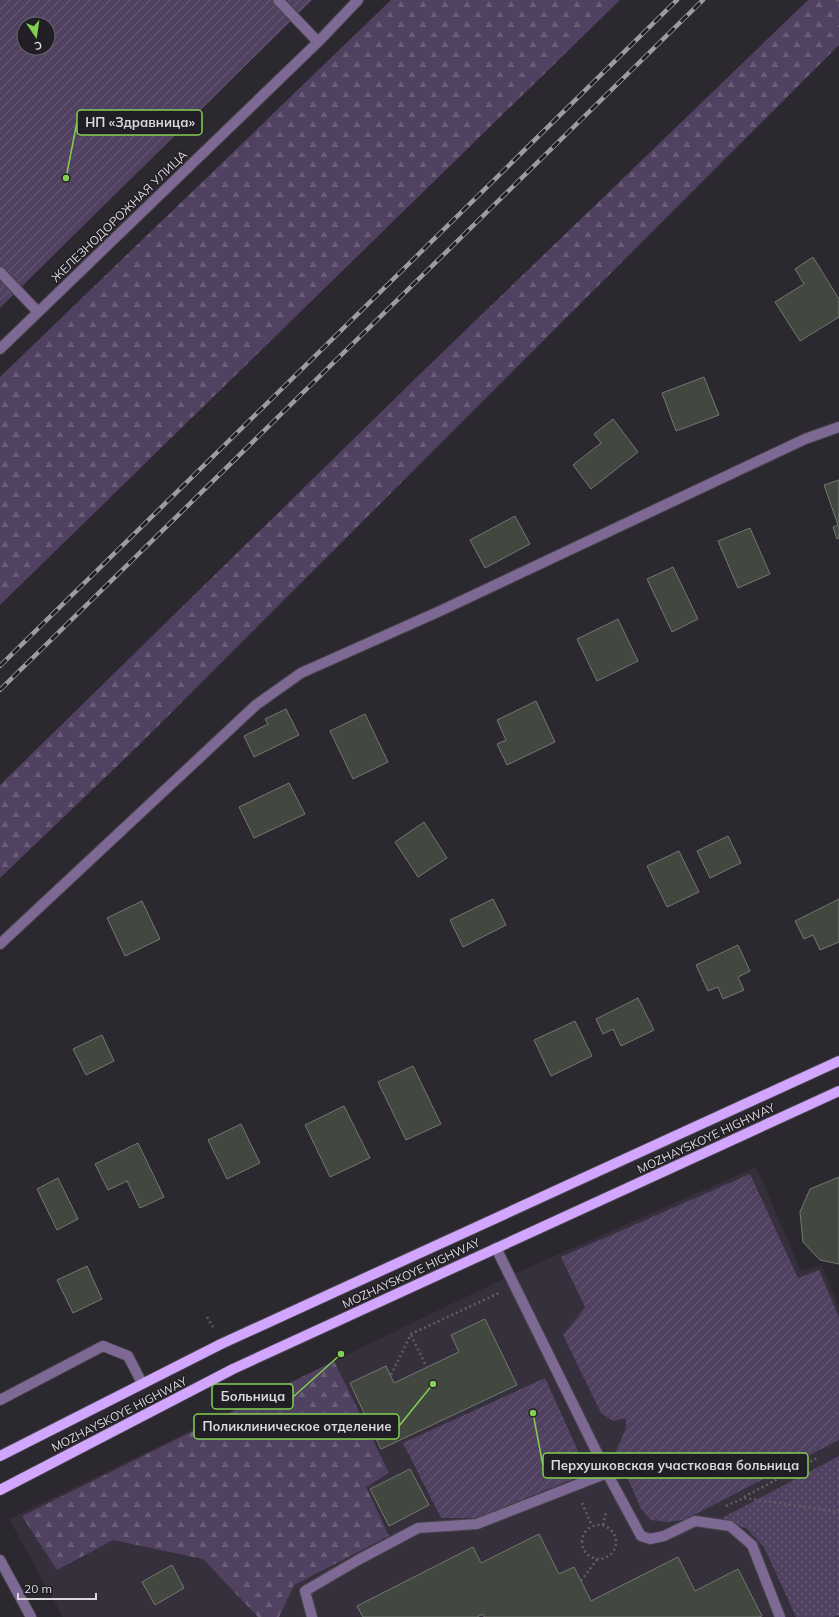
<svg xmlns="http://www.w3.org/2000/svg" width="839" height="1617" viewBox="0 0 839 1617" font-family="Mulish,sans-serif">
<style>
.built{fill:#36303c}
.grass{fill:url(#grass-dots)}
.forest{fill:url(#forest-firs)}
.garden{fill:url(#garden-furrows);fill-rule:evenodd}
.building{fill:#424740;stroke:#737971}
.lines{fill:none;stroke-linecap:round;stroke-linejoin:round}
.minor-casing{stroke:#47444b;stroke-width:12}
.major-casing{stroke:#47444b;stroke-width:12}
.path{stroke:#615e64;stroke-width:2.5;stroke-dasharray:2 3;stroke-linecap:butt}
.minor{stroke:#7d6993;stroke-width:10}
.major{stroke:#d2a6fe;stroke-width:10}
.rail-casing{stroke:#9e9ca1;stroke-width:4.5}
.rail{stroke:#211e25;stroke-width:3;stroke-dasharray:9;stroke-linecap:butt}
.labels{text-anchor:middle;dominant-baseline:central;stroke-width:3;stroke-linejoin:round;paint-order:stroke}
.street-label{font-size:12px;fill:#dbd9dd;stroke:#211e25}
.leader{fill:none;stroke:#82d04f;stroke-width:1.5}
.callout-dot{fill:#82d04f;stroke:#211e25;stroke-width:1.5}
.callout{fill:#211e25;stroke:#82d04f;stroke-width:1.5}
.callout-label{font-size:13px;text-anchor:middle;font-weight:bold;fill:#dbd9dd}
</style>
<defs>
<pattern id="grass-dots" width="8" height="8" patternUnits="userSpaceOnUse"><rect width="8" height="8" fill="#514161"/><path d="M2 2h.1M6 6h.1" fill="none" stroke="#695c77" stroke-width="1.8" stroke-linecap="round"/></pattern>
<pattern id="forest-firs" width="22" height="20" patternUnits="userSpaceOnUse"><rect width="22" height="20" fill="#514161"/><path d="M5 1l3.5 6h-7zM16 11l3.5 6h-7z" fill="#695c77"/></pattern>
<pattern id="garden-furrows" width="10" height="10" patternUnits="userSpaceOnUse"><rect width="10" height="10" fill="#514161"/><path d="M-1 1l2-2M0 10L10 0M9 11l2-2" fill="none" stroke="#695c77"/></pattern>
</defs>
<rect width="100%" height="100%" fill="#2b282f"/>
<path class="built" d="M756,1167l45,104 21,-6 17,43v309h-776l-54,-98 500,-243z"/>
<path class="grass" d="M839,1456v159l-6,2h-37l-32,-70 -17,-18 -25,-11z"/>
<path class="forest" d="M391,0h229l-620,605v-228z
M808,0h31v45l-701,701 -138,132v-93l419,-410z
M334,1361l55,112 -23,14 23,49 -95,49 -15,32h-21l-55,-58 -90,-19 -56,30 -35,-54z"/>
<path class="garden" d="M0,0h312l-312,308zM24,24h24v24h-24z
M750,1174l48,104 21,-8 20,47v123l-155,80 -18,2 -15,-2 -10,-11 -25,-58 10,-23v-10l-13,3 -12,-8 -38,-78 15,-18 7,-10 -24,-50z
M545,1378l43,95 -111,45h-36l-38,-75z"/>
<path class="building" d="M813,257l26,42v18l-39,24 -25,-39 29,-18 -9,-15z
M704,377l15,38 -43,16 -14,-38z
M613,419l25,33 -47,37 -18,-24 28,-22 -7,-9z
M839,480v58l-2,1 -4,-12 5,-2 -14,-40z
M515,516l15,28 -45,24 -15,-28z
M750,528l20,46 -32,14 -20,-47z
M673,567l25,52 -26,13 -25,-53z
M618,619l20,42 -41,20 -20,-42z
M536,701l19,41 -48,23 -10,-21 9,-4 -9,-20z
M286,709l13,26 -45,22 -10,-21 24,-12 -3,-5z
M365,714l23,48 -35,17 -23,-48z
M289,783l16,31 -51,24 -15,-31z
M424,822l23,36 -29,19 -23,-35z
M728,836l13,27 -31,15 -13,-27z
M679,851l20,41 -32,15 -20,-41z
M493,899l13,26 -43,22 -13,-27z
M839,899v43l-19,8 -7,-15 -9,4 -9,-18z
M142,901l18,38 -35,17 -18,-38z
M738,945l12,26 -12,6 6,13 -21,9 -5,-12 -10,4 -12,-26z
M638,998l16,32 -33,16 -8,-17 -10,5 -7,-15z
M575,1021l17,35 -41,20 -17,-36z
M102,1035l12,26 -28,14 -13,-26z
M413,1066l28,58 -35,16 -28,-58z
M344,1106l26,52 -40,19 -25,-52z
M241,1124l19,39 -33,16 -19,-39z
M138,1143l26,54 -24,11 -13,-27 -19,9 -13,-26z
M839,1177v87l-19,-4 -17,-18 -3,-30 10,-23z
M58,1178l20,41 -21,11 -20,-41z
M87,1266l15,33 -29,14 -16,-33z
M485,1319l32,66 -136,64 -31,-66 36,-17 8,17 65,-31 -8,-17z
M410,1469l19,36 -40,21 -19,-37z
M539,1534l20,40 15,-7 17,34 87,-44 17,34 43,-22 24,47 -3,1h-275l-1,-3 -6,3h-114l-6,-11 116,-59 8,16z
M172,1565l12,23 -29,17 -13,-23z"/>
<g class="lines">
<defs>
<path id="minor" d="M278,0l40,42
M0,272l38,40
M0,349l318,-307 40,-42
M0,944l256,-239 45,-32 139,-62 365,-172 34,-12
M496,1248l111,225 34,63 9,3 14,-3 31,-15 35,5 22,19 28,72
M0,1400l103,-54 25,10 14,27
M0,1560l31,57
M312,1617l-7,-26 53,-31 60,-32 59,-4 130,-51"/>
<path id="major" d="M0,1456l221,-112 618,-283
M0,1490l233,-121 606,-278"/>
</defs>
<use href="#minor" class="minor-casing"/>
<use href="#major" class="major-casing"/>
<path class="path" d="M837,0l2,3
M207,1317l6,10
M411,1335l16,33
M391,1375l20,-41 88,-41
M242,1385l3,7
M744,1497l73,-39
M582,1503l10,23
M726,1506l18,-8 95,14
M603,1525l3,-13
M582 1542a17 17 0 1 1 34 0a17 17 0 1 1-34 0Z
M581,1581l17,-23"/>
<use href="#minor" class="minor"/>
<use href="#major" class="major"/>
<defs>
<path id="rail" d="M0,666l677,-666
M0,690l703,-690"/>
</defs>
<use href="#rail" class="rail-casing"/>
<use href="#rail" class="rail"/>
</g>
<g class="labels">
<g class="street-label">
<text transform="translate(119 216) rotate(-44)">ЖЕЛЕЗНОДОРОЖНАЯ УЛИЦА</text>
<text transform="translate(706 1138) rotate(-25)">MOZHAYSKOYE HIGHWAY</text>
<text transform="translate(411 1273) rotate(-25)">MOZHAYSKOYE HIGHWAY</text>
<text transform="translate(119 1414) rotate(-27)">MOZHAYSKOYE HIGHWAY</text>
</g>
</g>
<path class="leader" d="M66 178L77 122M341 1354L293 1397M433 1384L399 1426M533 1413L543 1466"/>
<g class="callout-dot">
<circle cx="66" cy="178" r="4"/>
<circle cx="341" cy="1354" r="4"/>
<circle cx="433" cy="1384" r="4"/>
<circle cx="533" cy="1413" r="4"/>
</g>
<g class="callout">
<rect x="77" y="110" width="125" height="25" rx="4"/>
<rect x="212" y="1384" width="81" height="25" rx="4"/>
<rect x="194" y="1414" width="205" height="25" rx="4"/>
<rect x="543" y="1453" width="265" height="25" rx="4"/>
</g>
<g class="callout-label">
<text x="140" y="127">НП «Здравница»</text>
<text x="253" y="1401">Больница</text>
<text x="297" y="1431">Поликлиническое отделение</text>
<text x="675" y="1470">Перхушковская участковая больница</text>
</g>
<g transform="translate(36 36) rotate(167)"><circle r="19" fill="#211e25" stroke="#6b696f"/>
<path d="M0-3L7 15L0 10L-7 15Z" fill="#82d04f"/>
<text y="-6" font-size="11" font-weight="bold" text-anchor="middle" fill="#dbd9dd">С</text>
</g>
<path d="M18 1593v6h78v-6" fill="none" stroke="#dbd9dd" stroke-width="2"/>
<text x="24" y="1593" font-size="12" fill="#dbd9dd" stroke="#211e25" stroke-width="3" paint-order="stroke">20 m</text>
</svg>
